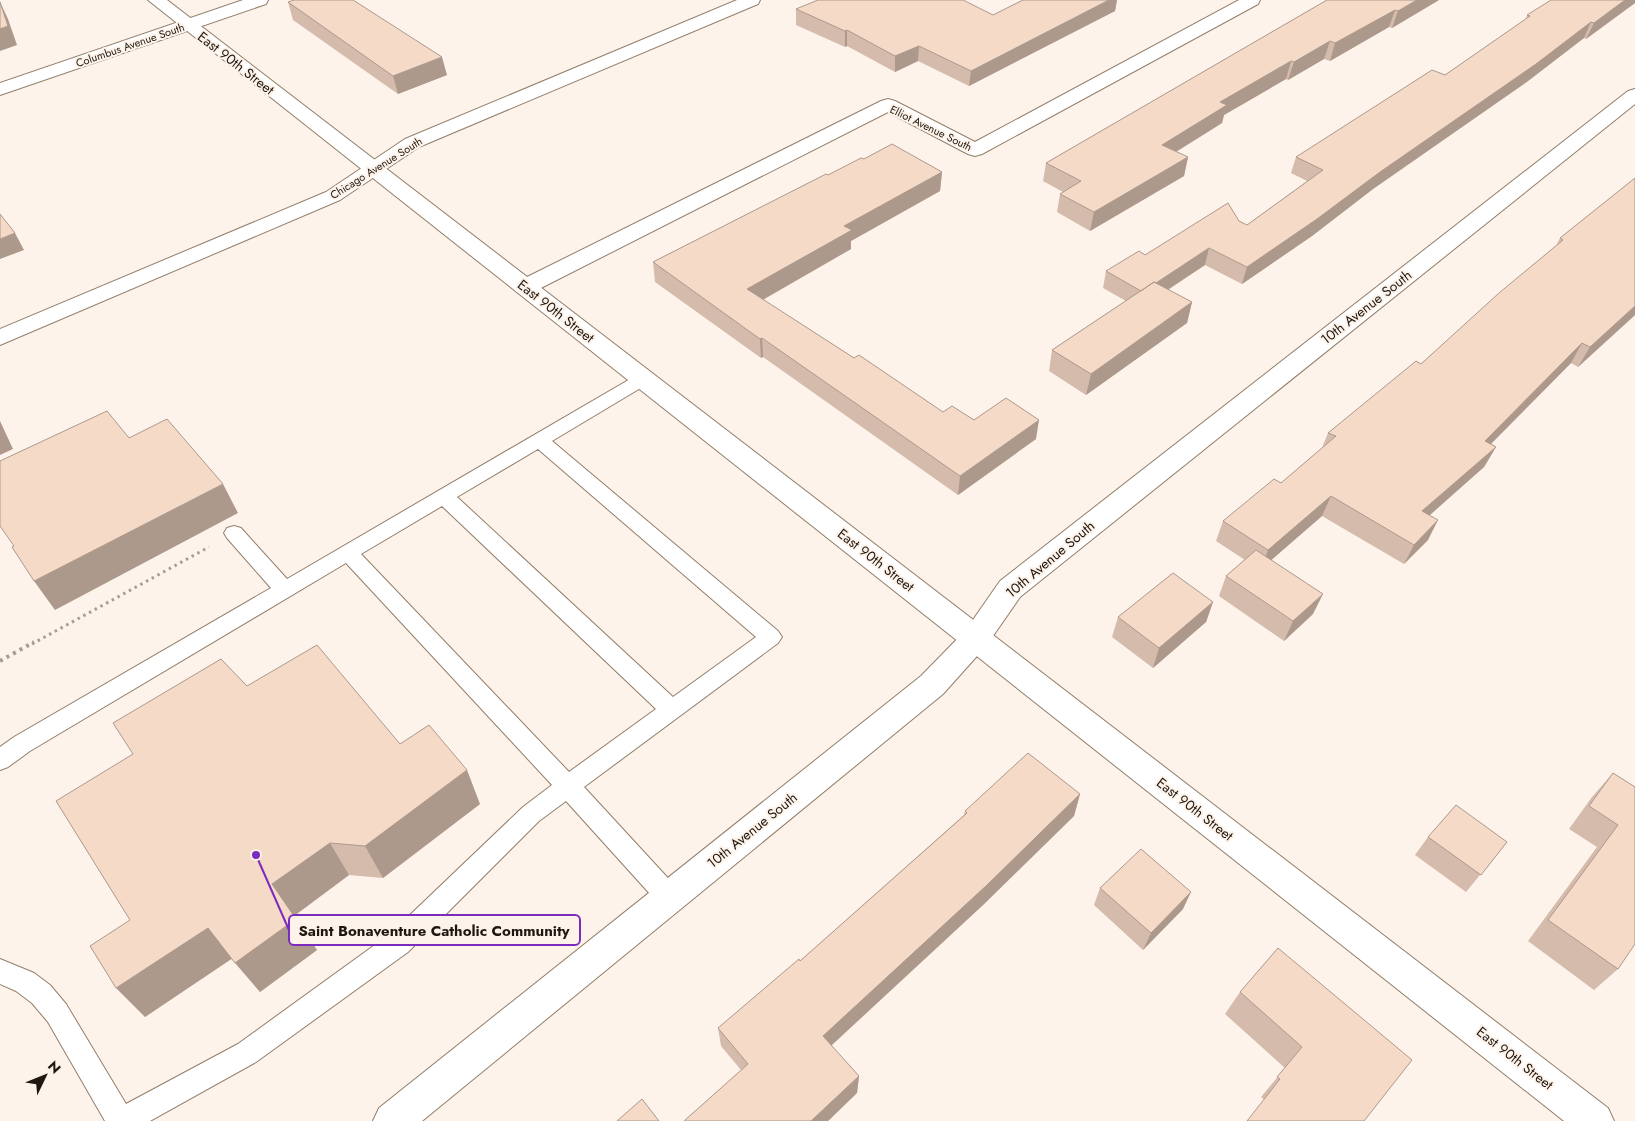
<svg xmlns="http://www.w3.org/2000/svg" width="1635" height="1121" viewBox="0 0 1635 1121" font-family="Jost,sans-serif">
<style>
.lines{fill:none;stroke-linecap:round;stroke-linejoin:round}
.service-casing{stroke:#937e6a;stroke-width:2}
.minor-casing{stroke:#937e6a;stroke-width:2}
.tertiary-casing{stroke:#937e6a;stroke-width:2}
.path-far1{stroke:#a59c93;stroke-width:3;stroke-dasharray:2.5 4;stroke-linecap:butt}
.path{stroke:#a59c93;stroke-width:4;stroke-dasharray:3 4.5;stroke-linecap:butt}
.service{fill:#fff;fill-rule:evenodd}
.minor{fill:#fff;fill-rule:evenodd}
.tertiary{fill:#fff;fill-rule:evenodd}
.wall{fill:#d4bbac}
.shaded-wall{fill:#ac998c}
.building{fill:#f6dac8;stroke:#ac998c}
.labels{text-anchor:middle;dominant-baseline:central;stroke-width:4;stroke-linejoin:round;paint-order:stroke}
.far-street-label{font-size:11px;fill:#201810;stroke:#fdf3ea}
.street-label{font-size:14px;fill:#201810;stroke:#fdf3ea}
.leader{fill:none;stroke:#7b2cbf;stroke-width:2}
.callout-dot{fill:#7b2cbf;stroke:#fdf3ea;stroke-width:2}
.callout{fill:#fdf3ea;stroke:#7b2cbf;stroke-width:2}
.callout-label{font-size:15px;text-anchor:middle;font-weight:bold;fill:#201810}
</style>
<rect width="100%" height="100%" fill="#fdf3ea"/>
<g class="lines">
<defs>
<path id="service" d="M643,373l6,2 3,4 -3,4 -97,58 226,190 4,6 -4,6 -194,144 94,102 3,8 -3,8 -9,3 -9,-3 -94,-104 -27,20 -131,131 -152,110 -106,59h-45l-57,-99 -16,-19 -16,-12 -16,-7v-25l34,14 16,12 16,19 60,100 112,-60 152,-110 133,-127 29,-22 -206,-222 -316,188 -22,16 -8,3v-23l14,-10 257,-149 -44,-50 -3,-5 3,-5 7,-2 7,2 46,51 350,-204zM538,449l218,188 -83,60 -216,-200zM442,506l214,203 -87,63 -208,-218z"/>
<path id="minor" d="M243,0h25l-2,4 -266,91v-12z
M737,0h23l-2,4 -339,143 -79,53 -340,145v-16l326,-137 79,-53z
M1239,0h21l-2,4 -276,150 -7,2 -7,-2 -80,-42 -355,180 -8,2 -8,-2 -3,-5 3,-5 364,-181 7,-2 7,2 80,41z
M1635,89v15l-615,493 -34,49 -43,48 -521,427h-49l6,-13 542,-432 45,-46 34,-49 628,-490z"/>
<path id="tertiary" d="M148,0h19l1441,1108 6,13h-50z"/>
</defs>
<use href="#service" class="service-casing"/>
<use href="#minor" class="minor-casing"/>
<use href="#tertiary" class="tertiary-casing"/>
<path class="path-far1" d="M32,644l177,-97"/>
<path class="path" d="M0,661l34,-19"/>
<use href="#service" class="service"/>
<use href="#minor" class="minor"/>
<use href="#tertiary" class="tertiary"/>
</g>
<path class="wall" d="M1023,0h94l-2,11 -146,75 -51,-25 -23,11 -48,-26 -2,1 -49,-22v-16l197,6z
M1327,0h112l-47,28 -3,-1 -59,34 -6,-2 -36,21 -2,-1 -62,36 -2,8 -46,29 12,5 -4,19 -94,55 -33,-19 3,-18 3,-2 -20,-11 3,-18z
M1635,0v3l-49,36 -2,-1 -56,43 -155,108 -61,47 -70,48 -37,-19 -37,25 24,12 -5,21 -101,72 -37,-24 3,-21 74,-49 -23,-13 3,-17 39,-16 94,-34 8,4 60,-44 -16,-8 5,-16 149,-82 81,-56 1,-4z
M288,2l159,73 -49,19 -105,-74z
M864,159l78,13 -2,19 -89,50v8l-88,51 91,58 89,54 93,27 -78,56 -195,-138 -2,1 -106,-76 -2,-20 175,-87z
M1635,178v137l-57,52 -7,-4 -80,81 5,3 -12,20 -55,48 -1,25 -24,24 -82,-48 -51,44 42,54 -29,27 -65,-45 7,-20 19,-16 -29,-19 7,-20 58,-38 41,-35 6,-15 93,-69 135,-118 4,-8z
M1213,602l-7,20 -53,46 -41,-31 6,-20z
M247,686l233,118 -97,74 -34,-3 -55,41 23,34 -57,42 -28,-34 -87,59 -15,-97z
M1613,773l22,14 -17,182 -24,21 -66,-49 69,-94 -28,-18 23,-32z
M1080,794l-6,22 -91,89 -152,141 28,30 -2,17 -29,28h-144l57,-51 -20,-24 -3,-18 82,-67 164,-146 1,-4z
M1428,837l79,5 -41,50 -51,-37z
M1100,888l83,21 -40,41 -49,-45z
M1278,948l86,173 -101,-22 -2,-2 24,-29 -60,-54 15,-22z"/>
<path class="shaded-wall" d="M1109,0h8l-2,11 -146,75 2,-15z
M1417,0h22l-47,28 6,-17z
M1625,0h10v3l-49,36 8,-16z
M0,2l8,17 9,26 -17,6z
M1395,10l-6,17 -59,34 5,-18z
M1591,22l-7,16 -56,43 -155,108 -61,47 -70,48 5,-17z
M847,30v16l-2,1v-16z
M1330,41l-6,18 -36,21 6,-18z
M919,46l-1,15 -23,11v-16z
M442,57l5,18 -49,19 -5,-18z
M1291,61l-5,18 -62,36 -2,8 -64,40 4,-18 58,-43z
M1188,157l-4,19 -94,55 4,-19z
M942,172l-2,19 -89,50v8l-103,59 -1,-19 97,-63z
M15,233l9,17 -24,9v-20z
M1209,248l-4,17 -67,44 5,-18z
M1192,302l-5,21 -101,72 5,-21z
M1635,306v9l-57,52 12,-20z
M762,338l1,19 -2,1 -1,-19z
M1582,343l-11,20 -97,98 11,-20z
M1039,420l-3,19 -78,56 2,-19z
M0,421l13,28 -13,6z
M1496,447l-12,20 -72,64 10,-20z
M223,484l15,29 -183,97 -21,-29z
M1331,496l-9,20 -62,54 8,-20z
M1438,520l-10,20 -24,24 10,-19z
M1323,594l-10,20 -29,27 9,-20z
M1213,602l-7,20 -53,46 6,-20z
M467,770l13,34 -97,74 -18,-32z
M1080,794l-6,22 -91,89 -161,149 1,-18z
M330,843l19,32 -55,41 23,34 -57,42 -25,-29 37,-79z
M1191,892l-8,17 -40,41 8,-17z
M208,928l25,30 -88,59 -29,-29z
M859,1076l-2,17 -29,28h-17z"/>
<path class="building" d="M294,0h59l89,57 -49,19 -105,-74z
M818,0h145l30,15 30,-15h86l-138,71 -52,-25 -24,10 -48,-26 -2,1 -49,-22z
M1327,0h90l-19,11 -3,-1 -60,33 -5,-2 -36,21 -3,-1 -71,41 7,3 -65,40 26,12 -94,55 -34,-18 21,-13 -35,-18z
M1551,0h74l-31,23 -3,-1 -55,42 -156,108 -63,47 -70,48 -38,-19 -53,35 -2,-1 -13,9 -35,-20 33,-20 6,4 83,-52 11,18 8,4 76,-55 -27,-13 136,-87 13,5 85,-59 -3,-1z
M0,2l8,24 -8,3z
M892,144l50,28 -98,54 8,4 -105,59 107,69 5,-3 84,57 9,-6 22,14 32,-22 33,22 -79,56 -198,-138 -2,1 -107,-77 173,-88 2,1 33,-17 3,1z
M1635,178v128l-45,41 -8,-4 -97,98 11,6 -74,64 16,9 -24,25 -83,-49 -63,54 -45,-29 51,-42 7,4 55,-47 -8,-3 88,-72 5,3 78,-71 64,-53 -3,-2z
M0,214l15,19 -15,6z
M1154,282l38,20 -101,72 -39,-24z
M107,411l22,27 38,-19 56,65 -189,97 -22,-34 2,-1 -14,-20v-65z
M1256,550l67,44 -30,27 -67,-45z
M1173,573l40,29 -54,46 -41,-31z
M317,645l83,99 29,-19 38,45 -102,76 -35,-3 -58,41 24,35 -61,44 -27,-35 -92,60 -26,-42 40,-26 -74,-119 77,-47 -20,-31 108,-64 26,27z
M1028,753l52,41 -93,91 -164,151 36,40 -48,45h-127l64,-57 -30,-36 81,-69 1,2 167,-148 -2,-2z
M1613,773l22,14v157l-17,25 -70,-49 70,-95 -29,-19z
M1456,805l51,37 -26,33 -53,-38z
M1141,849l50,43 -40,41 -51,-45z
M1278,948l134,112 -48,61h-117l33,-42 -3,-2 25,-30 -62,-55z
M642,1099l17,22h-42z"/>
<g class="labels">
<g class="far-street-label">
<text transform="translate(130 45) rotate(-19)">Columbus Avenue South</text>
<text transform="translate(931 128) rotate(26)">Elliot Avenue South</text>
<text transform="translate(376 168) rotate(-32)">Chicago Avenue South</text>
</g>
<g class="street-label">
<text transform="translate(236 63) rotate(38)">East 90th Street</text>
<text transform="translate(1366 307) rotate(-38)">10th Avenue South</text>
<text transform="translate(556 311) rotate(38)">East 90th Street</text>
<text transform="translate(1050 559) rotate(-40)">10th Avenue South</text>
<text transform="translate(876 560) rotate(38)">East 90th Street</text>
<text transform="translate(1195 809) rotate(38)">East 90th Street</text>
<text transform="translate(752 830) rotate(-39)">10th Avenue South</text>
<text transform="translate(1515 1058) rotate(38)">East 90th Street</text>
</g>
</g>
<path class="leader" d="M256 855L289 930"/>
<circle class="callout-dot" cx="256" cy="855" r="5"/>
<rect class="callout" x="289" y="915" width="291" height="30" rx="5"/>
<g class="callout-label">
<text x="434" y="936">Saint Bonaventure Catholic Community</text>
</g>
<g transform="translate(45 1076) rotate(47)" stroke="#fdf3ea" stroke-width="4" paint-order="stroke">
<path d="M0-4L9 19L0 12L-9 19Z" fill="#201810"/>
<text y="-8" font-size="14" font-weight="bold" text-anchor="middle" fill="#201810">N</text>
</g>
</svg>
